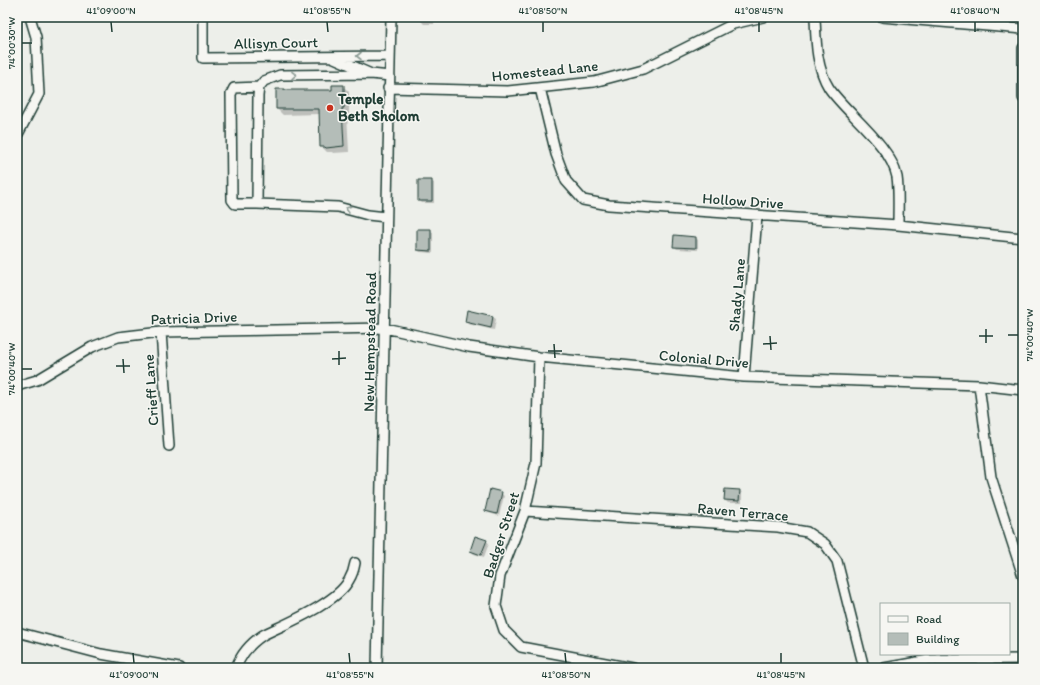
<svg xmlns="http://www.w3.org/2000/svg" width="1040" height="685" viewBox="0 0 1040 685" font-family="Itim,sans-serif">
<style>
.shadow{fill:#0003}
.building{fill:#b4bdb8;stroke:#1f3d34}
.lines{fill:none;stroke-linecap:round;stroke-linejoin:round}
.minor-casing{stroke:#1f3d34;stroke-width:12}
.minor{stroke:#f6f6f2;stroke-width:9}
.oneway{stroke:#8a9a93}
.ticks{fill:none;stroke:#1f3d34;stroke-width:1.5}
.poi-dot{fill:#c8321e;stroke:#f6f6f2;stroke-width:1.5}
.labels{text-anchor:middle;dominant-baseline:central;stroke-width:3;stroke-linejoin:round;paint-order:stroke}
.street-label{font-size:15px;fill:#1f3d34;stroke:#f6f6f2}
.poi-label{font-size:15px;font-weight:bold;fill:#1f3d34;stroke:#f6f6f2;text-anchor:start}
.neatline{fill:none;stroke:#1f3d34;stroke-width:1.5}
.ticks-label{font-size:10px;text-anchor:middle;fill:#1f3d34}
</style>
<rect width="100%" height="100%" fill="#edefea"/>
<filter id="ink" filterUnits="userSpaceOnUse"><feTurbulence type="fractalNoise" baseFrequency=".025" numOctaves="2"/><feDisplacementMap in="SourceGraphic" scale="8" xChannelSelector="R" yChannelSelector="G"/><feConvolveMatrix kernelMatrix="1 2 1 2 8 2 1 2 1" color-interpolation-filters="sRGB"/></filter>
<g filter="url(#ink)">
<path class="shadow" d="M421,17h14l-1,7h-10l-3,-3z
M343,86l6,6v22h-2l2,38 -16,1 -1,-1h-5l-6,-6 -1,-32 -37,1 -6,-6z
M431,181l3,2v20h-12l-3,-3z
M431,230l2,3v20l-13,-1 -2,-2z
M696,238l2,2v10l-21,-1 -3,-3z
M468,311l25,6 3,2 -2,11 -26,-6 -2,-2z
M740,491l2,2v10h-14l-3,-3z
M501,493l3,3 -5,20 -10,-3 -3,-2z
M486,541l3,2 -5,14 -10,-3 -3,-3z"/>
<path class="building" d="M332,85h12v23h-2l2,38 -18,2 -1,-1h-5l-1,-38h-43v-20h9v1h47z
M418,180h14v21h-14z
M417,229h14v22l-14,-1z
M674,235l22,2v11l-23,-1z
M467,310l26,6 -2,12 -26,-6z
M490,489l12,3 -5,22 -12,-3z
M725,489l15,1 -1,11 -15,-1z
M475,536l12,4 -6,15 -11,-4z"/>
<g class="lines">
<defs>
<path id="minor" d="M203,17v41l187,-2
M815,17c1,24 1,50 14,71 18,26 62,57 68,89 2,13 1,34 1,48
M882,17l141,12
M1023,48v50
M332,57l39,17 19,2
M259,87l-25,1 -3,6 1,106 3,4h22l1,-108 1,-9 5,-6 16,-6 91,-1
M388,88l120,3 86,-9 49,-13 90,-45 30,-7
M540,88l16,66 10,27 17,19 26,5 289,20 125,13
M17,136l22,-42 -3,-57 -6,-20
M257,204l81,3 30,8 18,2
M161,332l8,114
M539,357l-3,106 -11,48 -25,65 -4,30 8,24 17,17 111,21
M744,377l13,-161
M979,385l12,92 32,99
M17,386l20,-6 55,-33 26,-10 43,-5 224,-4 84,19 70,10 205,20 235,8 44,5
M525,511l253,16 29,5 18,12 12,17 27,107
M17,632l84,22 78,14
M236,668c5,-14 15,-25 27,-33 24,-12 74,-32 86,-55 3,-5 5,-11 6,-17
M377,668l14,-651
M884,668l45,-8 94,-1"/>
</defs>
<use href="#minor" class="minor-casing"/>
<use href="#minor" class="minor"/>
</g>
<defs><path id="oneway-chevron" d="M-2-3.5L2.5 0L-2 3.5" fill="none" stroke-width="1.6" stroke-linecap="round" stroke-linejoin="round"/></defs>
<g class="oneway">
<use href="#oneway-chevron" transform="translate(359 56) rotate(180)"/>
<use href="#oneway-chevron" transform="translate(294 75) rotate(-1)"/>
<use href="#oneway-chevron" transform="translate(348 209) rotate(-164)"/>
</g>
</g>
<path class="ticks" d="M111,22l1,10M327,22l1,10M543,22v10M759,22v10M975,22v10M22,43h10M986,329v14M1008,335h10M770,336l1,14M979,336h14M554,344l1,14M763,344l14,-1M339,351v14M548,351h14M123,359l1,14M332,359l14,-1M116,366h14M22,369h10M133,653l1,10M349,653l1,10M565,653l1,10M781,653v10"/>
<circle class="poi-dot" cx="330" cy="108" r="4"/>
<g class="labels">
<g class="street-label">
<text transform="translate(276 43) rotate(-1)">Allisyn Court</text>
<text transform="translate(545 71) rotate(-6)">Homestead Lane</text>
<text transform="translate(743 201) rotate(4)">Hollow Drive</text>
<text transform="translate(737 295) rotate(-85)">Shady Lane</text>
<text transform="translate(194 318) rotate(-2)">Patricia Drive</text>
<text transform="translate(370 342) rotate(-89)">New Hempstead Road</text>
<text transform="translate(704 359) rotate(5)">Colonial Drive</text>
<text transform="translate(151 390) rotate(-94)">Crieff Lane</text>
<text transform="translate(743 512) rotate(5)">Raven Terrace</text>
<text transform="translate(501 535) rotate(-72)">Badger Street</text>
</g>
<g class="poi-label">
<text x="338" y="99">Temple<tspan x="338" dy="17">Beth Sholom</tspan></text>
</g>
</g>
<rect width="1040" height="685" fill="none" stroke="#f6f6f2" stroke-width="44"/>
<rect x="880" y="603" width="130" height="52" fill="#f6f6f2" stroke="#a0aca6"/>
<rect x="888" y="616" width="20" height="6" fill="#f6f6f2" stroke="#a0aca6"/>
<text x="916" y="623" font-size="12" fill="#1f3d34">Road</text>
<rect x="888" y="633" width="20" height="12" fill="#b4bdb8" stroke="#a0aca6"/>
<text x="916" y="643" font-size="12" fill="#1f3d34">Building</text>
<rect x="22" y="22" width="996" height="641" class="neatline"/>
<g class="ticks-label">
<text x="111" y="14">41°09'00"N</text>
<text x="327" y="14">41°08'55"N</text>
<text x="543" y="14">41°08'50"N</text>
<text x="759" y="14">41°08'45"N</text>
<text x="975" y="14">41°08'40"N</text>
<text transform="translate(11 43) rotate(-90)" y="4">74°00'30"W</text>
<text transform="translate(1029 335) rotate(-90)" y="4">74°00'40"W</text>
<text transform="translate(11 369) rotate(-90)" y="4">74°00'40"W</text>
<text x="134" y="678">41°09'00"N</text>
<text x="350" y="678">41°08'55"N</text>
<text x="566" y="678">41°08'50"N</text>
<text x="781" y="678">41°08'45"N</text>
</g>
</svg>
